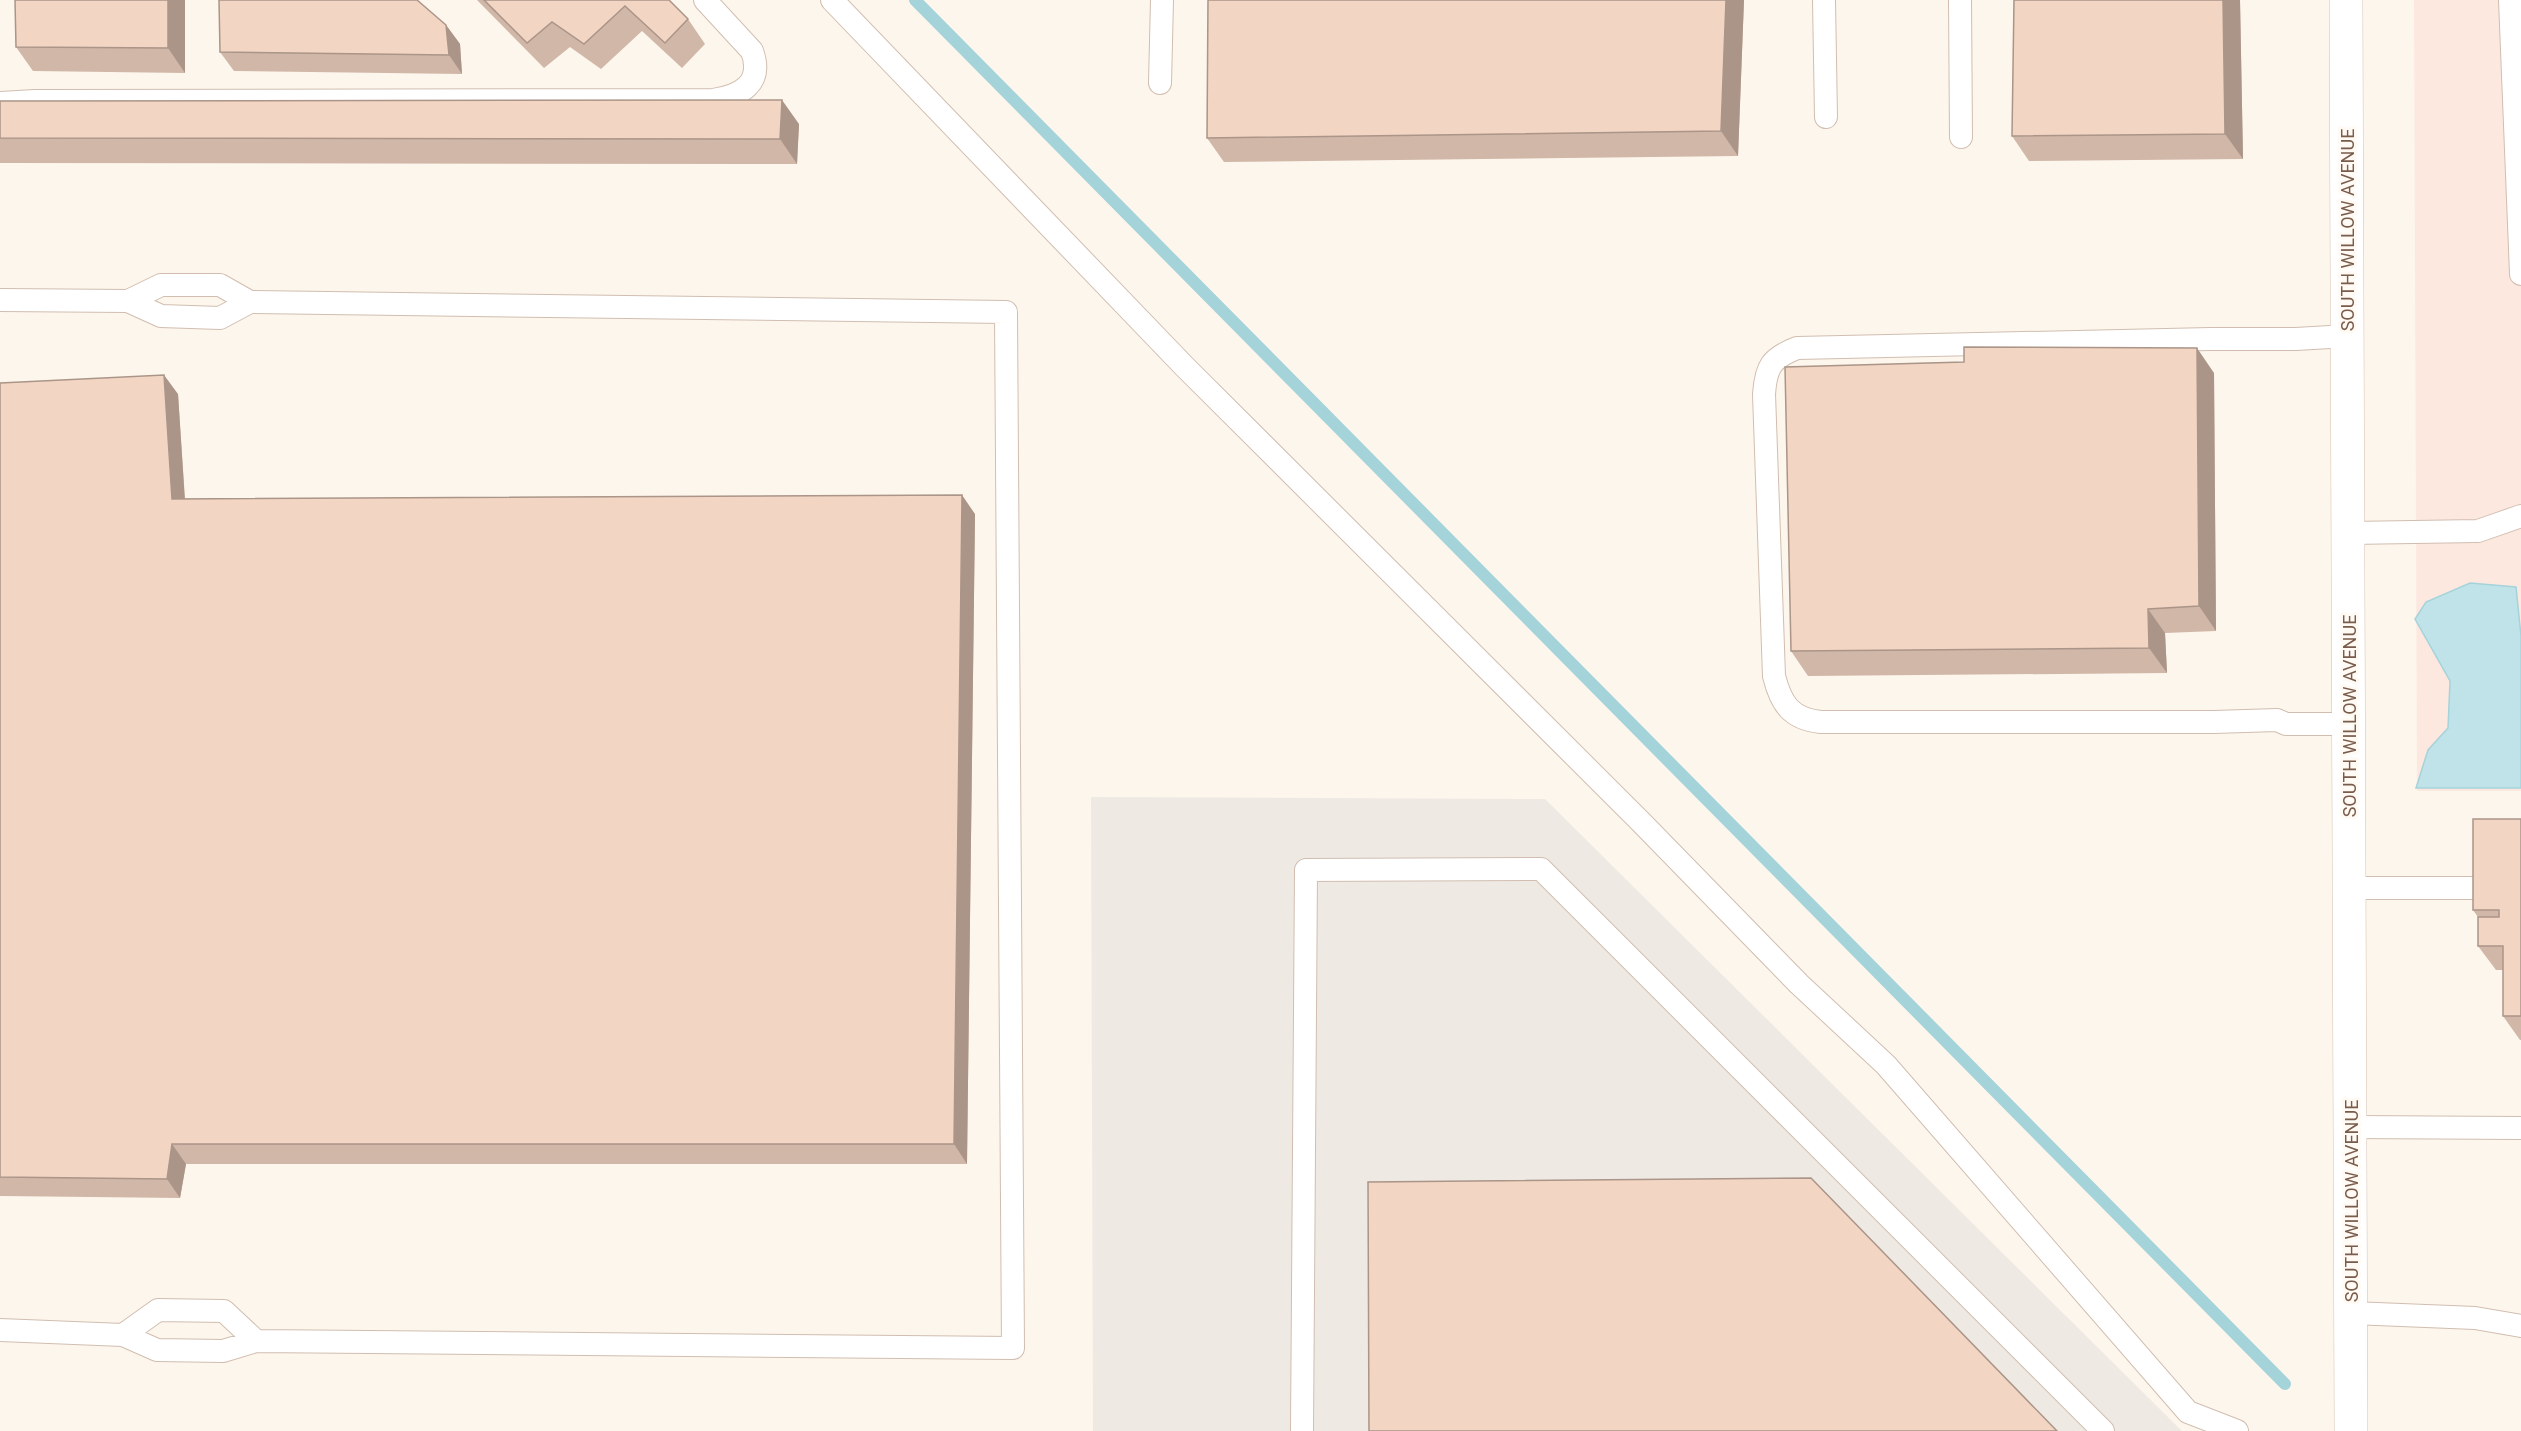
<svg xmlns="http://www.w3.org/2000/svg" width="2521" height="1431" viewBox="0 0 2521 1431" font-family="Roboto,sans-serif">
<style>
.commercial{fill:#fde8e0}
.industrial{fill:#efe9e4}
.water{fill:#bfe3e8;stroke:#a5d3da;stroke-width:1.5}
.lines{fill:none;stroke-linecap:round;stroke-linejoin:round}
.stream{stroke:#a5d3da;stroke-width:12}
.lane-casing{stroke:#d1beb0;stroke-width:24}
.secondary-casing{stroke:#d6c0b0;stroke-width:34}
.lane{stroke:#fff;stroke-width:22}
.secondary{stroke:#fff;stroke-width:33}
.wall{fill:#d1b7a8}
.shaded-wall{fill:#aa9588}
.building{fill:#f3d5c3;stroke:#aa9588;stroke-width:1.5}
.labels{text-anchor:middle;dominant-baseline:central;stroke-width:6;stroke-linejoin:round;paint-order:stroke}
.street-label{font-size:18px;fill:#7a5c4d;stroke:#fffaf3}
</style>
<rect width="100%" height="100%" fill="#fdf6ec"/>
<path class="commercial" d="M2414,0h107v791h-104z"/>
<path class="industrial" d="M1091,797l454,2 637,632h-1089z"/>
<path class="water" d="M2470,583l46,4 5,49v152h-105l12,-38 20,-22 2,-47 -35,-62 11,-17z"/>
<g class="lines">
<path class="stream" d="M915,0l1370,1384"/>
<defs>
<path id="lane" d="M832,0l352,366 456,455 159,163 87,81 302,347 49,19
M1824,0l2,117
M1960,0l1,137
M2510,0l11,274
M1160,83l2,-83
M0,103l35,-2 678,-1c27,-4 51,-16 39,-49l-47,-51
M0,300l128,1 33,15 59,2 30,-16 756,10 7,1036 -757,-7 -33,10 -66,-1 -34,-15 -123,-5
M128,301l33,-16h59l30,17
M2347,336l-51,3h-86l-413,9c-26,10 -31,19 -33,46l10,282c7,28 17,43 47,46h393l63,-2 9,4h63
M2349,533l129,-2 43,-15
M2350,888h140
M2350,1127l171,1
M2352,1313l123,5 46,8
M123,1335l35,-25 66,1 32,30
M1302,1431l4,-561 235,-1 562,562"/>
<path id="secondary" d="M2346,0l5,1431"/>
</defs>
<use href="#lane" class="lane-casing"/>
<use href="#secondary" class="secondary-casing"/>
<use href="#lane" class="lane"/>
<use href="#secondary" class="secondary"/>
</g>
<path class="wall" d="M185,0v73l-152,-2 -17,-24z
M477,0h192l19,19 17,25 -23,24 -40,-37 -41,38 -31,-22 -26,21z
M1208,0h536l-6,156 -514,6 -17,-24z
M2240,0l3,159 -214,2 -17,-25z
M446,25l14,19 2,30 -228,-3 -14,-19z
M0,101l799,23 -2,40 -797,-1z
M2214,373l2,258 -51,2 2,40 -359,3 -17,-25z
M0,383l178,11 7,105 790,15 -8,650h-781l-6,34 -180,-2z
M2521,819v221h-1l-17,-24v-46h-7l-18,-24v-29l-5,-7z"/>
<path class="shaded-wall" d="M168,0h17v73l-17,-25z
M1726,0h18l-6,156 -17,-25z
M2223,0h17l3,159 -18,-25z
M446,25l14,19 2,30 -13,-19z
M782,100l17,24 -2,40 -17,-25z
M2197,348l17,25 2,258 -17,-25z
M164,375l14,19 8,124 -14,-19z
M962,495l13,19 -8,650 -13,-20z
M2148,609l17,24 2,40 -18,-25z
M172,1144l14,20 -6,34 -13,-19z"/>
<path class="building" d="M15,0h153v48l-152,-1z
M219,0h198l29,25 3,30 -229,-3z
M484,0h185l19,19 -23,24 -40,-37 -41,38 -32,-22 -25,21z
M1208,0h518l-5,131 -514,7z
M2014,0h209l2,134 -213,2z
M782,100l-2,39 -780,-1v-37z
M1964,347l233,1 2,258 -51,3 1,39 -358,3 -6,-284 179,-5z
M164,375l8,124 790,-4 -8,649h-782l-5,35 -167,-2v-794z
M2473,819h48v197h-18v-70h-25v-29h21v-7h-26z
M1811,1178l246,253h-688l-1,-249z"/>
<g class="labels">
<g class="street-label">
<text transform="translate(2347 230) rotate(-90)">SOUTH WILLOW AVENUE</text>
<text transform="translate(2349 716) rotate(-90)">SOUTH WILLOW AVENUE</text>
<text transform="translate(2351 1201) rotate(-90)">SOUTH WILLOW AVENUE</text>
</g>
</g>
</svg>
